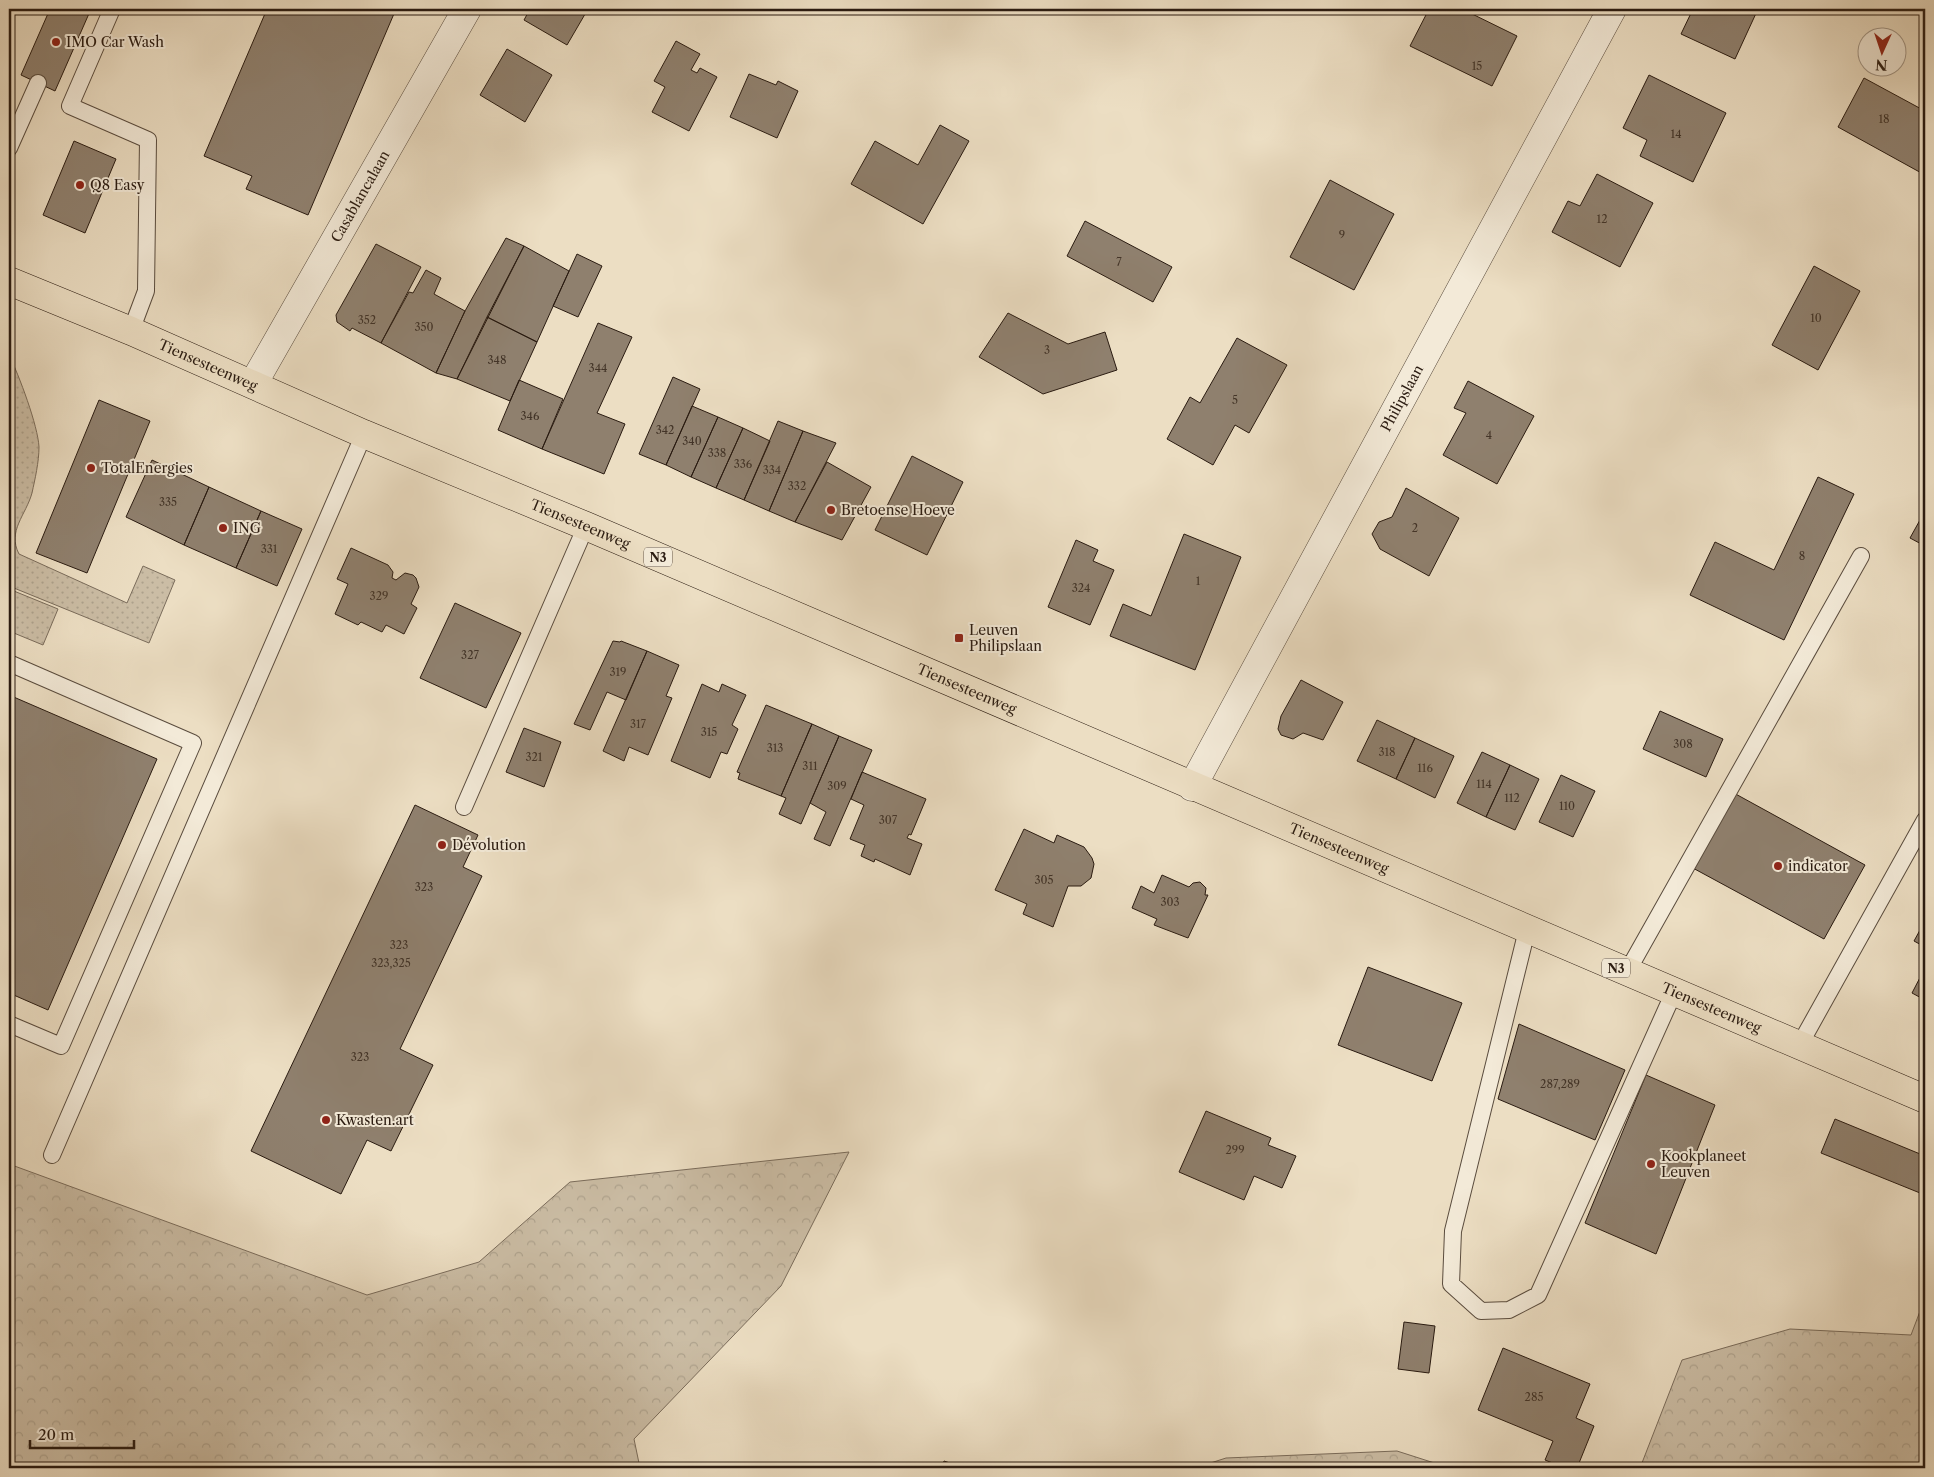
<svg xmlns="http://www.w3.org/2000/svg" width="1934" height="1477" viewBox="0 0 1934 1477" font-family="'Libre Caslon Text',serif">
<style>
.grass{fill:url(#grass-dots);stroke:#7a6c5b}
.forest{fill:url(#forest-crowns);stroke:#7a6c5b}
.building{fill:#8f806e;stroke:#2a1b11}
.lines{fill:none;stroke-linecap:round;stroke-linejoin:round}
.service-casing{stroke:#5a4c3e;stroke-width:18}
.minor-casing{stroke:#5a4c3e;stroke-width:29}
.primary-casing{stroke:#2a1b11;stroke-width:29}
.service{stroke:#f3ead8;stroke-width:16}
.minor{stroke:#f3ead8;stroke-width:28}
.primary{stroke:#ecdec3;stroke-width:28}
.poi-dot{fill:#8f2418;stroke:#f3ead8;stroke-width:2}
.labels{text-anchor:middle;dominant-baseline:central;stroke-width:4;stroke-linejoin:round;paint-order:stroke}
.number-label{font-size:11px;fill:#433428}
.shield{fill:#f3ead8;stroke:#66594d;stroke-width:1}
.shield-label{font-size:12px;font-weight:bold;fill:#2a1b11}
.poi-label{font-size:14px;fill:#2a1b11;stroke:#f3ead8;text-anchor:start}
.street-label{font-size:14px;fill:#2a1b11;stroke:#f3ead8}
</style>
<defs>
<pattern id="grass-dots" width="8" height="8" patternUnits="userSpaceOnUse" patternTransform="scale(1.25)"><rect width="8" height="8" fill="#cbbda5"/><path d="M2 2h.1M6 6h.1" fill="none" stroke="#aea28d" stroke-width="1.8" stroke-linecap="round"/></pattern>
<pattern id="forest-crowns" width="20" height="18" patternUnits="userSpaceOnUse" patternTransform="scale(1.25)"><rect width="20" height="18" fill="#cbbda5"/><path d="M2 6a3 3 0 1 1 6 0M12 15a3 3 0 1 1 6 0" fill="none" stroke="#aea28d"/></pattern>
</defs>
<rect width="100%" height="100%" fill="#ecdec3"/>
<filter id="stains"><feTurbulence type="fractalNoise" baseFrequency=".004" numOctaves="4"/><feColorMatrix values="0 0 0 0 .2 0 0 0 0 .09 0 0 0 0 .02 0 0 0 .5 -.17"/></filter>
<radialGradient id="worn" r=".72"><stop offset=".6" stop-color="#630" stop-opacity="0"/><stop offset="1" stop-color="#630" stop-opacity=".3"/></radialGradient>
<path class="grass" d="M9,355c10,20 29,71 30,92 0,15 -4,32 -7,46 -6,22 -25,38 -13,61l108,49 16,-37 32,14 -26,63 -140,-57v-82l5,-15 -5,-16z
M9,589l49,20 -15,36 -34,-14z"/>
<path class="forest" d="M849,1152l-68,134 -147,153 6,29h-631v-304l358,131 112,-33 91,-80z
M1925,1298v170h-285l42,-108 108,-31 121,6z
M1397,1451l53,17h-255l31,-10z"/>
<path class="building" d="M50,9h41l-36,82 -34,-16z
M267,9h129l-88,206 -62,-26 6,-13 -48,-20z
M530,9h58l-21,36 -43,-25z
M1429,9h33l55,27 -25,50 -82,-40z
M1693,9h65l-23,50 -54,-25z
M676,41l24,13 -9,16 6,3 3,-5 17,9 -28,54 -37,-19 13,-25 -11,-6z
M507,49l45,26 -27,47 -45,-27z
M749,74l27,11 2,-4 20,10 -21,47 -47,-21z
M1649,75l77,38 -33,69 -53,-26 7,-16 -24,-12z
M1864,78l61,33v64l-87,-48z
M940,125l29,16 -46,83 -72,-40 24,-43 43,24z
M74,141l42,18 -31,74 -42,-18z
M1597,174l56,29 -33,64 -68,-35 16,-31 12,5z
M1330,180l64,34 -40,76 -64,-33z
M1085,221l87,46 -19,35 -86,-46z
M506,238l18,8 -67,133 -21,-6 29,-62z
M376,244l45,23 -40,76 -29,-15 -2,3 -13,-9 -1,-7z
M524,246l45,25 -32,71 -50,-25z
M577,254l25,12 -24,51 -25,-11z
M1814,266l46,25 -42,79 -46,-25z
M426,270l15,8 -7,16 31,17 -29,62 -55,-30 28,-51 4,1z
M1008,313l60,31 37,-12 12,38 -74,24 -64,-37z
M487,317l50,25 -27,59 -53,-22z
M598,323l34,14 -35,76 28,11 -21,50 -62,-25z
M1237,338l50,27 -38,68 -14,-8 -22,40 -46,-26 23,-42 10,6z
M673,377l27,12 -34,76 -27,-11z
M519,380l44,19 -21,50 -44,-19z
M1468,381l66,35 -37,68 -54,-29 23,-42 -12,-5z
M99,400l51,21 -63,152 -51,-20z
M692,406l26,11 -27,60 -25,-12z
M718,417l25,11 -27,60 -25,-11z
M778,421l25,10 -34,80 -25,-11z
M743,428l27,13 -26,59 -28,-12z
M803,431l33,12 -41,79 -26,-11z
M912,456l51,26 -36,73 -52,-25z
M152,460l57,27 -25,58 -58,-28z
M827,462l44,25 -29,53 -47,-18z
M1818,477l36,17 -70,146 -94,-45 25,-53 59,28z
M209,487l52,24 -25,57 -52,-23z
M1406,488l53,30 -30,58 -49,-27 -8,-15 7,-12 13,-5z
M261,511l41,18 -25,57 -41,-18z
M1925,511v35l-15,-8z
M1184,534l57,23 -46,113 -85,-34 13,-32 28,12z
M1076,540l22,10 -5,11 21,9 -24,55 -42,-18z
M351,548l37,17 5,7 -1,6 4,2 9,-7 8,2 3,3 3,9 -8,17 6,4 -13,26 -18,-9 -4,7 -21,-10 -3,3 -23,-11 13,-30 -11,-5z
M455,603l66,30 -35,75 -66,-30z
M613,641l7,1 1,-1 26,10 -21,49 -19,-8 -17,38 -16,-6z
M647,651l32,14 -13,31 6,2 -24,57 -19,-8 -5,14 -21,-10z
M1301,680l42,22 -20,38 -20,-7 -10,6 -12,-4 -3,-6 3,-13z
M702,684l17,8 3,-8 24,11 -14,30 6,4 -11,25 -6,-2 -11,26 -39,-17z
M9,695l148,64 -109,251 -39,-17z
M766,705l46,19 -31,72 -43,-17 2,-6 -3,-1z
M1660,711l63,28 -17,38 -63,-28z
M1377,720l38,18 -19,41 -39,-18z
M812,724l27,12 -38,88 -22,-10 7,-16 -5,-2z
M524,728l37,14 -17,45 -38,-15z
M839,736l33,14 -42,96 -16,-7 12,-27 -16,-9z
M1415,738l39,18 -19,42 -39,-19z
M1482,752l28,13 -24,52 -29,-14z
M1510,765l29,14 -24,51 -29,-13z
M862,772l64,27 -15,36 -2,-1 -2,4 15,6 -12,31 -35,-16 -1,3 -13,-6 4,-11 -15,-6 14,-34 -13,-6z
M1561,775l34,16 -22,46 -34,-15z
M1732,792l133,73 -41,74 -133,-72z
M415,805l63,30 -15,32 19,9 -82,173 33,16 -42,86 -24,-11 -26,54 -90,-43z
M1024,829l30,14 3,-8 27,12 8,11 2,6 -3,14 -10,8h-13l-15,41 -30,-13 4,-10 -32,-14z
M1162,875l27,12 4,-4 7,-1 6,6 -1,7h3l-20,43 -34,-13 3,-6 -25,-11 9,-22 13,7z
M1925,921v26l-11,-6z
M1368,967l94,36 -30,78 -94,-36z
M1925,968v32l-13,-7z
M1519,1024l106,46 -30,70 -97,-41z
M1646,1075l69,30 -59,149 -71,-31z
M1206,1111l65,27 -3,7 28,11 -14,32 -28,-12 -10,24 -65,-28z
M1835,1119l90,37v39l-104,-42z
M1404,1322l31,4 -6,47 -31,-4z
M1503,1348l87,36 -14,34 18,8 -17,42h-12l-20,-8 8,-19 -75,-31z
M944,1461l21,7h-24z"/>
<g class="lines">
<defs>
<path id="service" d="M112,9l-42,97 78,34 -2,151 -15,40
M9,148l29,-65
M9,663l184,80 -132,303 -52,-22
M464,807l122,-281
M1527,930l-74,301 -2,53 30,27 28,-1 29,-15 136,-303
M1627,972l234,-416
M1799,1046l126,-226
M52,1155l312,-721"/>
<g id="minor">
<path id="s1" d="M253,384l214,-375"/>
<path id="s2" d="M1192,787l420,-778"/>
</g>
<g id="primary">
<path id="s3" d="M9,281l122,50 233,103 222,92 1339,573"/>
</g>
</defs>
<use href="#service" class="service-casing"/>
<use href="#minor" class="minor-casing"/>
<use href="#primary" class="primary-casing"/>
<use href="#service" class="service"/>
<use href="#minor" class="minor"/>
<use href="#primary" class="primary"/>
</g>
<g class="poi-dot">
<circle cx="56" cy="42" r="5"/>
<circle cx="80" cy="185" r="5"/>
<circle cx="91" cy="468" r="5"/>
<circle cx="831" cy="510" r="5"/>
<circle cx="223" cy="528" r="5"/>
<rect x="954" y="633" width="10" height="10" rx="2.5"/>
<circle cx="442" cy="845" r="5"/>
<circle cx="1778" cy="866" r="5"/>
<circle cx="326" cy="1120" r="5"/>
<circle cx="1651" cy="1164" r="5"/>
</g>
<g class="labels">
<g class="number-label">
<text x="1477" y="66">15</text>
<text x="1884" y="119">18</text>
<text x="1676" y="134">14</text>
<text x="1602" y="219">12</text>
<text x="1342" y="235">9</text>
<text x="1119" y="262">7</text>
<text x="1816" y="318">10</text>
<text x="367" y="320">352</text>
<text x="424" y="327">350</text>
<text x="1047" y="350">3</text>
<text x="497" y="360">348</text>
<text x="598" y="368">344</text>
<text x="1235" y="400">5</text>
<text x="530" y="416">346</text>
<text x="665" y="430">342</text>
<text x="1489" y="435">4</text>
<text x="692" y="441">340</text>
<text x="717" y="453">338</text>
<text x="743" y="464">336</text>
<text x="772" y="470">334</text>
<text x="797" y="486">332</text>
<text x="168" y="502">335</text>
<text x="1415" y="528">2</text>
<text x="269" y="549">331</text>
<text x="1802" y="556">8</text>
<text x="1198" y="581">1</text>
<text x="1081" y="588">324</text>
<text x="379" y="596">329</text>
<text x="470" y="655">327</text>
<text x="618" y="672">319</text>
<text x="638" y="724">317</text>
<text x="709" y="732">315</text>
<text x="1683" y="744">308</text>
<text x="775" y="748">313</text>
<text x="1387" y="752">318</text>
<text x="534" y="757">321</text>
<text x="810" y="766">311</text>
<text x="1425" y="768">116</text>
<text x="1484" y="784">114</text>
<text x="837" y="786">309</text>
<text x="1512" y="798">112</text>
<text x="1567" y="806">110</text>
<text x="888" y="820">307</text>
<text x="1044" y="880">305</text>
<text x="424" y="887">323</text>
<text x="1170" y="902">303</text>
<text x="399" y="945">323</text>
<text x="391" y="963">323,325</text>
<text x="360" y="1057">323</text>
<text x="1560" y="1084">287,289</text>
<text x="1235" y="1150">299</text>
<text x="1534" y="1397">285</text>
</g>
<g class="shield">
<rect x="644" y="547.5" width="28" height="19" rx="4"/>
<rect x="1602" y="958.5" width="28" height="19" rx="4"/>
</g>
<g class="shield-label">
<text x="658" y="557">N3</text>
<text x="1616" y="968">N3</text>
</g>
<g class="poi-label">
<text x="66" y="42">IMO Car Wash</text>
<text x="90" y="185">Q8 Easy</text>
<text x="101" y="468">TotalEnergies</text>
<text x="841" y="510">Bretoense Hoeve</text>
<text x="233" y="528">ING</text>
<text x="969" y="630">Leuven<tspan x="969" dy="16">Philipslaan</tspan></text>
<text x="452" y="845">Dévolution</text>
<text x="1788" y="866">indicator</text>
<text x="336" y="1120">Kwasten.art</text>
<text x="1661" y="1156">Kookplaneet<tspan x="1661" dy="16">Leuven</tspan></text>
</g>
<g class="street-label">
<text stroke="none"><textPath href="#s1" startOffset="216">Casablancalaan</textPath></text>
<text stroke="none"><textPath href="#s3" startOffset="216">Tiensesteenweg</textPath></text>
<text stroke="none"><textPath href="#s2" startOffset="442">Philipslaan</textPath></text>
<text stroke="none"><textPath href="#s3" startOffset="621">Tiensesteenweg</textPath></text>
<text stroke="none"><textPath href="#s3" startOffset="1041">Tiensesteenweg</textPath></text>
<text stroke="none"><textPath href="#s3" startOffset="1446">Tiensesteenweg</textPath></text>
<text stroke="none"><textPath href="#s3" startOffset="1851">Tiensesteenweg</textPath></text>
</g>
</g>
<rect width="1934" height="1477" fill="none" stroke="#ecdec3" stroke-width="30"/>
<rect x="10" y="10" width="1914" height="1457" fill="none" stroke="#2a1b11" stroke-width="2.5"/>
<rect x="15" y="15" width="1904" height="1447" fill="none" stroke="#2a1b11"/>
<g transform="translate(1882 52) rotate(183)"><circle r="24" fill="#f3ead8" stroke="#a39788"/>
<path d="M0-4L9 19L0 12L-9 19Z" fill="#8f2418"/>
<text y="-8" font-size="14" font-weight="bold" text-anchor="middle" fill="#2a1b11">N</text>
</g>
<path d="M30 1440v8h104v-8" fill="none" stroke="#2a1b11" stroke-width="2.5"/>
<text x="38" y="1440" font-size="15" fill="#2a1b11" stroke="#f3ead8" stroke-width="4" paint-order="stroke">20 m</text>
<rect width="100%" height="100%" filter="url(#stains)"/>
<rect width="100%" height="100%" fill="url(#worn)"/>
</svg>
